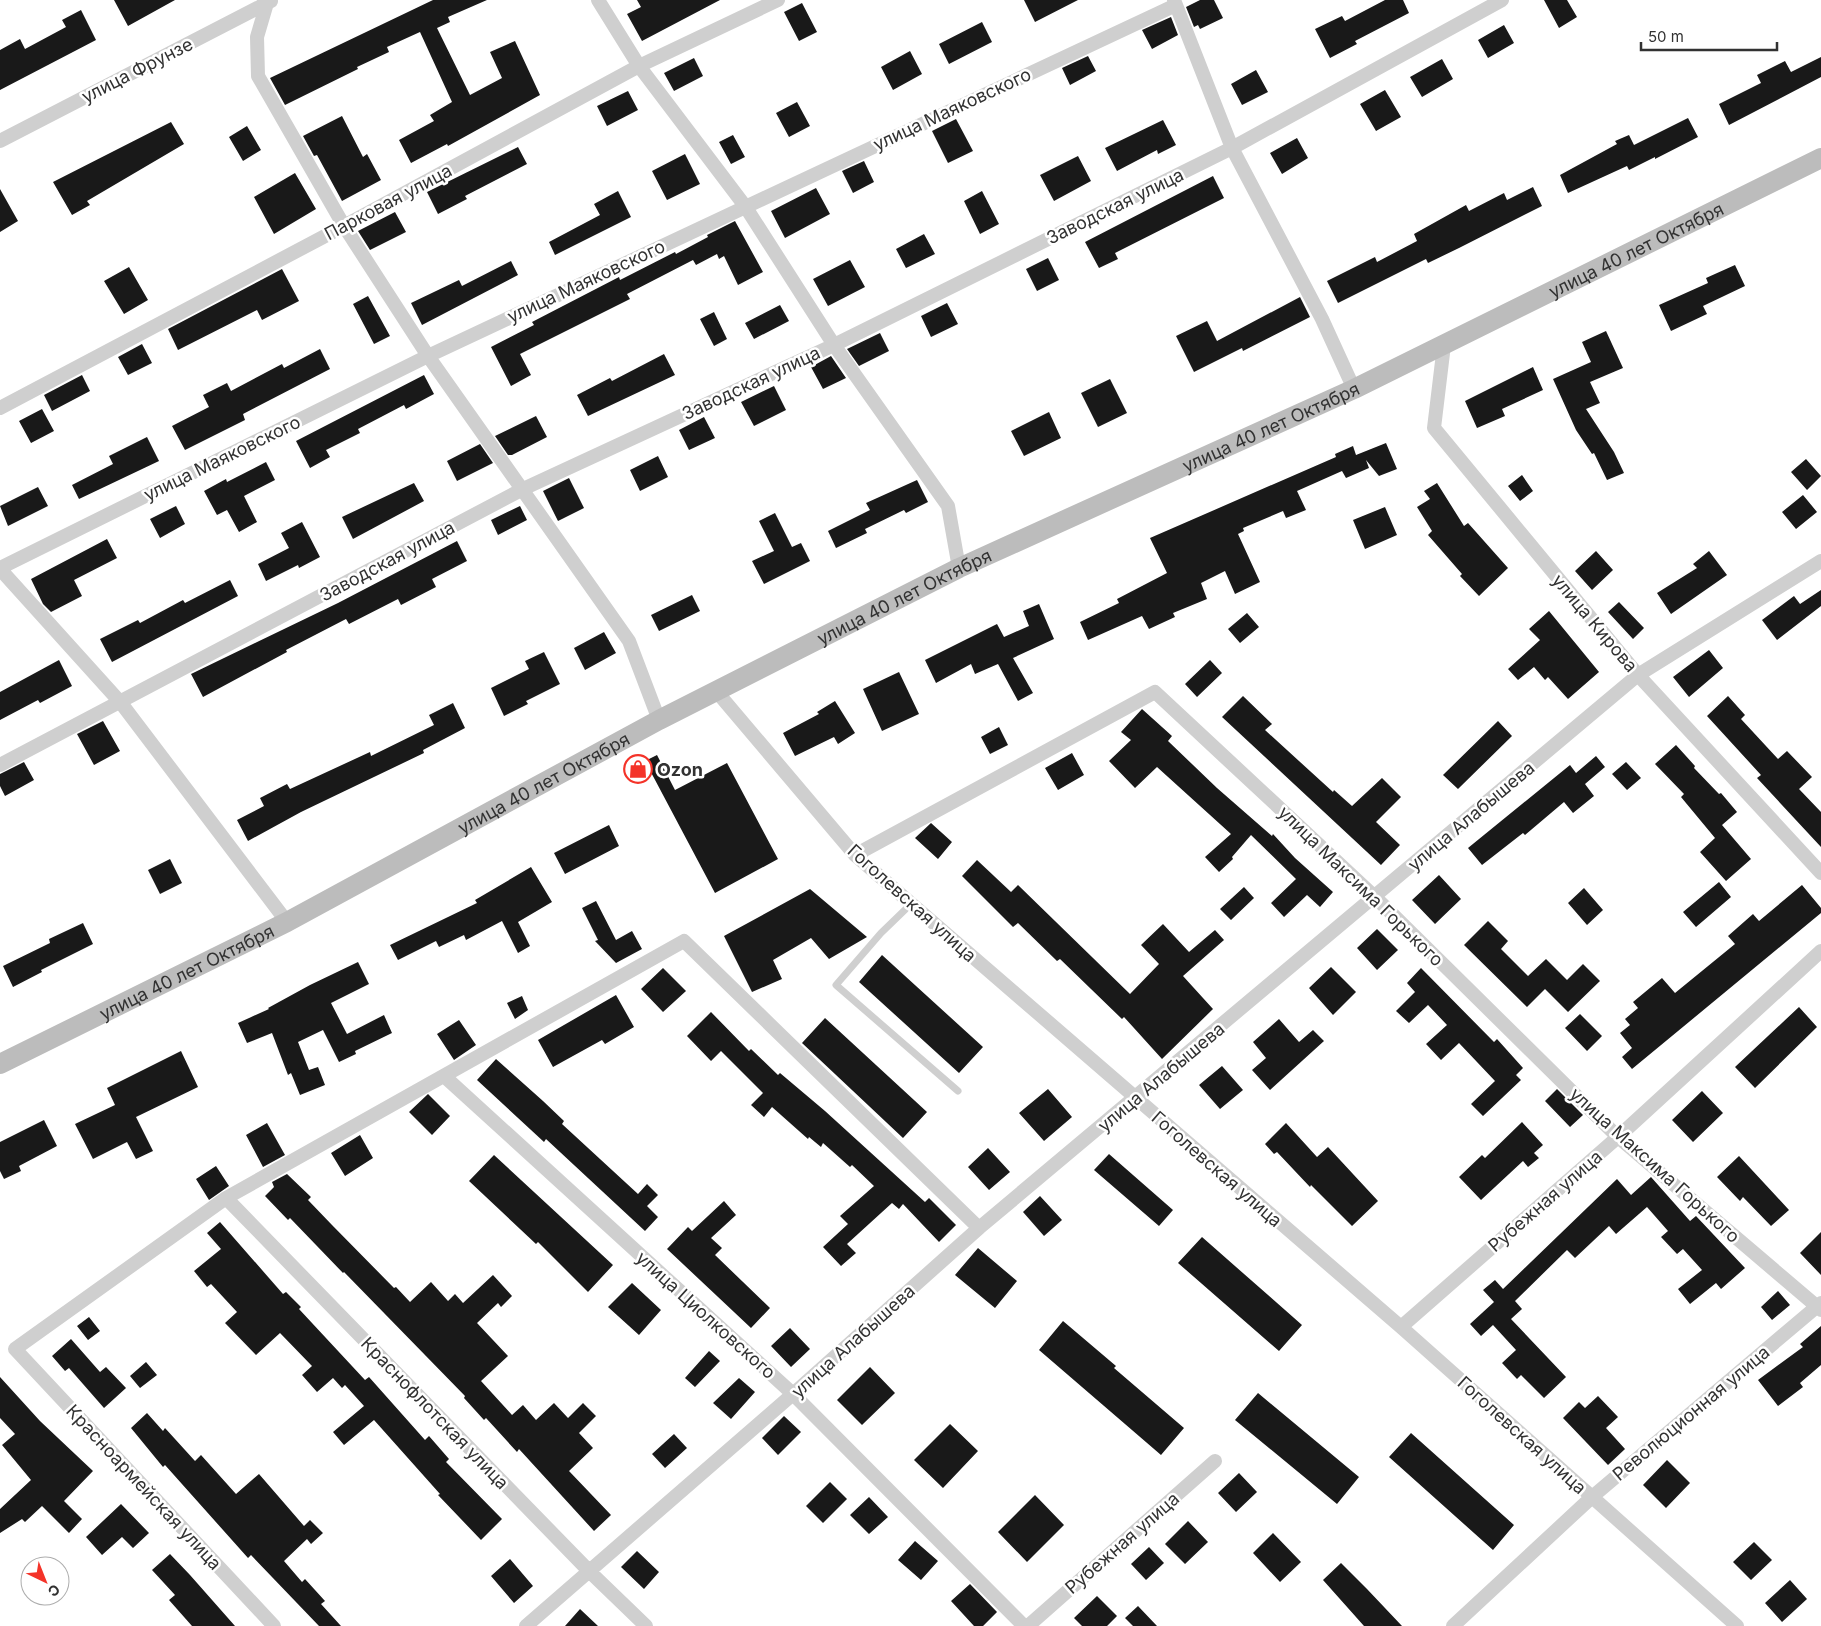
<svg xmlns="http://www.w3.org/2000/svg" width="1821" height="1626" viewBox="0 0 1821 1626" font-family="Inter,sans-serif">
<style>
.building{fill:#191919}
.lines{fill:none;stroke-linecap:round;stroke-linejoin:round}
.lane{stroke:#cfcfcf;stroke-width:7}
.street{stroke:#cfcfcf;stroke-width:14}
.secondary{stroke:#bcbcbc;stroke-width:20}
.labels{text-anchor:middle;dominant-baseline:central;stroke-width:5;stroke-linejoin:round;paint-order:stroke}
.street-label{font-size:18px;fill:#323232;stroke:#fff}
.poi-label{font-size:18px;font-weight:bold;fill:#323232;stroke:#fff;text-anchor:start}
</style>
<rect width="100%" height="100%" fill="#fff"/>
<path class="building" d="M114,0h61l-47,26z
M433,0h54l-39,17 2,5 -13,6 33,67 32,-17 -12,-26 25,-11 25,54 -92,51 -1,-2 -36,19 -12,-23 35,-19 -4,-6 22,-13 -32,-70 -33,15 2,5 -32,15 1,2 -73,36 -15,-27z
M637,0h83l-78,41 -15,-27 14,-7z
M1024,0h54l-43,22z
M1200,0h14l9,18 -23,11 -2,-4 -4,2 -8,-20z
M1385,0h18l6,13 -54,28 2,3 -27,14 -15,-29 27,-13 3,5z
M1544,0h23l10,17 -18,11z
M802,3l15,29 -18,9 -15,-29z
M81,10l15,30 -96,50v-40l20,-11 5,10 41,-22 -4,-7z
M1171,17l7,18 -26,14 -10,-19z
M982,22l10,20 -43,22 -10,-20z
M1504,25l10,18 -26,15 -10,-18z
M910,51l12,23 -29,16 -12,-23z
M1088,56l8,15 -26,14 -8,-17z
M1821,57v20l-92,48 -10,-21 42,-21 -4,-8 28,-14 6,11z
M694,58l9,18 -29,15 -10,-18z
M1442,59l11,20 -31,18 -12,-20z
M1256,70l12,22 -26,13 -11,-21z
M1385,90l16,27 -25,14 -16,-27z
M628,91l10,19 -31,16 -10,-20z
M797,102l13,24 -21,11 -13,-24z
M342,116l21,41 4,-3 14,26 -39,21 -25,-46 -3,1 -11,-20z
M1688,118l10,19 -43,22v-2l-26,13 -2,-4 -59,27 -8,-18 57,-31 -2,-3 14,-6 5,10z
M956,119l17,32 -25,12 -16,-32z
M1163,120l13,25 -18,9 -1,-4 -40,21 -12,-23z
M171,122l13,22 -97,57 3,4 -18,10 -19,-33z
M247,126l14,24 -18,11 -14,-24z
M733,135l12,22 -14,7 -12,-22z
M1297,138l11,20 -26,16 -12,-21z
M518,147l9,17 -62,32 2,3 -29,15 -11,-22z
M685,154l15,30 -33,16 -15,-29z
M1078,156l13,25 -37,20 -14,-26z
M864,161l10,21 -21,11 -11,-22z
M295,173l21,36 -42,25 -20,-37z
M1213,176l11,22 -109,55 3,6 -19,9 -14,-26z
M1533,187l9,19 -83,42 -31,15 -2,-4 -88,44 -11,-22 48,-24 2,5 40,-21 -3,-7 52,-29 3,6 35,-18 3,7z
M816,188l14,26 -45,24 -14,-27z
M0,189l18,32 -18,11z
M618,191l13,26 -76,38 -6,-13 51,-27 -6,-11z
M982,191l17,33 -19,10 -16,-33z
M395,212l11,20 -36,18 -12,-19z
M735,221l28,51 -25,13 -14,-29 -5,3 -2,-5 -21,11 -3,-5 -66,34 3,5 -110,55 11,21 -20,11 -20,-39 43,-22 -2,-3 87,-45 1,3 55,-28 1,2 32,-17 -1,-2z
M924,234l11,20 -29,14 -10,-19z
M1048,258l11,22 -22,11 -11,-22z
M850,260l15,27 -37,19 -15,-27z
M511,261l7,14 -96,50 -11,-22 48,-23 3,6z
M1735,265l10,21 -42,20 4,8 -36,17 -12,-26 49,-22 -2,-5z
M129,267l19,33 -24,14 -20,-33z
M282,269l17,32 -37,19 -5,-10 -79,40 -10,-21z
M368,296l22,40 -16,8 -21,-40z
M1300,297l10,20 -67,34 -1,-3 -48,24 -18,-36 31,-15 10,20z
M947,303l11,21 -27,13 -10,-21z
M780,305l9,16 -35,18 -9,-16z
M714,312l13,27 -13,7 -14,-27z
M1606,331l17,37 -33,14 10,21 -14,6 28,43 10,21 -17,7 -13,-27 -2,1 -16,-24 -23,-51 38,-17 -9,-20z
M880,333l9,18 -30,15 -12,-17z
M142,344l10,19 -24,12 -10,-18z
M320,349l10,20 -87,45 2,6 -60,30 -13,-24 37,-19 -6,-12 24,-12 4,8 51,-27 2,4z
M664,354l11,21 -87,41 -11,-21 33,-17 2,3z
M831,356l15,22 -23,11 -12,-22z
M1533,367l10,23 -41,19 3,7 -28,12 -12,-27z
M82,375l8,16 -38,20 -8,-16z
M424,375l10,19 -28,15 -2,-4 -46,24 2,4 -34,17 4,7 -20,11 -14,-27z
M1110,379l17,34 -29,14 -17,-34z
M774,386l12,24 -32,16 -13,-24z
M42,409l12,22 -23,12 -12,-22z
M1049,412l12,26 -37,18 -13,-25z
M536,416l11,21 -35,18h-4l-13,-19z
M704,417l11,21 -26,12 -10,-20z
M147,437l12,24 -80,38 -7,-14 41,-21 -4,-8z
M1386,443l11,26 -18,7 -13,-16 3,8 -23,10 -4,-7 -45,20 9,19 -20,8 -3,-7 -40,17 1,3 -6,3 22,48 -25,12 -10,-23 -24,12 6,16 -34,14 2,4 -26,12 -7,-13 -54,24 -8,-18 39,-19 -2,-4 50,-26 -17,-35 186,-81 -1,-3 18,-8 3,9z
M480,444l13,19 -36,18 -10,-20z
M658,456l10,21 -28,14 -10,-21z
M1806,459l15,17 -14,14 -16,-18z
M266,462l9,18 -31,16 13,26 -18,10 -12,-22 -10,5 -13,-24 22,-12 1,3z
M1522,475l11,16 -13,10 -12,-15z
M569,478l15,30 -26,13 -15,-30z
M917,480l11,22 -22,11 -2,-3 -39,19 2,4 -31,15 -8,-17 42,-21 -4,-7z
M414,483l10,18 -71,38 -11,-22z
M1437,483l27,43 4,-3 40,45 -29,28 -19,-20 2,-2 -34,-39 4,-4 -15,-24 13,-8 -6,-8z
M38,487l10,19 -40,20 -8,-20z
M1803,495l14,17 -21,17 -14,-17z
M176,506l9,18 -25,14 -10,-19z
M520,506l7,14 -29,15 -7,-15z
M1385,507l12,28 -32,14 -12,-29z
M775,513l17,34 9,-4 9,18 -46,23 -12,-23 22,-10 -15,-30z
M302,522l18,35 -21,11 -1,-3 -32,16 -8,-17 31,-16 -8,-15z
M107,539l10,19 -43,22 8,16 -31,16 -8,-8 -12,-25z
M457,541l10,20 -35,18 4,8 -35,18 -3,-6 -49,25 -3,-5 -60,31 1,2 -84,45 -12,-23 147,-71z
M1596,551l17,19 -21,20 -17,-19z
M1709,551l18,24 -56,39 -14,-21 40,-25 -4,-4z
M230,580l8,16 -126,66 -12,-23 38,-19 2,3 43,-23 2,3z
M1821,590v16l-44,34 -15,-20 32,-24 6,8z
M692,595l8,16 -41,20 -8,-16z
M1619,602l25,26 -11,11 -25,-27z
M1039,604l15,35 -41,19 20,35 -15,8 -20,-37 -23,10 -4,-10 -35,19 -11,-23 72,-36 7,13 25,-11 -6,-15z
M1549,611l50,61 -31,27 -20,-22 -3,3 -11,-13 -16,13 -10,-11 32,-29 -11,-11z
M1247,613l12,14 -19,16 -12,-14z
M604,632l12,21 -31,17 -11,-22z
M1709,650l14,18 -34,29 -16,-20z
M544,652l16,32 -34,17 2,3 -24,12 -13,-28 38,-19 -4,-8z
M59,660l13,26 -32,17 -2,-3 -38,20v-28z
M1210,660l12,13 -25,24 -12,-13z
M899,672l20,42 -37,17 -19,-42z
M1243,696l29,28 -7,6 68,62 1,-2 18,16 30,-28 19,19 -25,25 24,23 -19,20 -159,-148z
M1728,696l17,19 -4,4 37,40 9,-8 25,26 -13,12 22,23v35l-64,-69 4,-3 -54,-59z
M835,701l20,32 -17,11 -4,-7 -39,19 -12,-23 36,-19 -2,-2z
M453,703l12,25 -42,22 1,3 -123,59 -53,29 -11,-21 27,-14 -4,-8 27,-14 3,5 80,-37 1,4 63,-31 -5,-10z
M1142,709l30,27 -4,5 49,47 55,48 1,-2 22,24 38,34 -13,15 -13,-12 -23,22 -13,-14 25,-24 -45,-44 -19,22 1,2 -14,13 -14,-15 26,-23 -74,-67 -22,21 -26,-27 22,-21 -10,-8z
M103,721l17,30 -26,14 -17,-31z
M1498,721l14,15 -54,53 -15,-14z
M999,727l9,18 -18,9 -9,-17z
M1676,745l19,21 -1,2 25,26 2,-1 16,19 -15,13 29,34 -25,22 -26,-29 15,-14 -34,-41 3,-3 -29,-30z
M1072,753l12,22 -26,15 -13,-22z
M657,755l18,35 52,-27 51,96 -63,34 -70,-132z
M1596,756l9,11 -20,17 9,12 -21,17 -9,-11 -39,33 -2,-2 -41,32 -14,-17 102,-83 6,8z
M24,762l10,18 -29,16 -5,-10v-12z
M1626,762l15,16 -14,12 -15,-16z
M931,823l21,19 -14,17 -23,-21z
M609,825l10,21 -54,28 -11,-21z
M170,859l12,24 -22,11 -12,-24z
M977,860l34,32 7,-7 112,109 29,-30 -18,-19 22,-21 26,28 26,-22 9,10 -41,36 30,33 -51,50 -38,-42 -2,2 -62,-60 -3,2 -39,-38 -5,4 -51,-51z
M531,867l21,35 -34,20 12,24 -12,7 -16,-32 -36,19 -2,-5 -25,12 -3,-6 -38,19 -8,-15 87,-42 -2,-3z
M1439,875l22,24 -26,25 -23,-24z
M1719,882l12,15 -35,30 -13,-15z
M1802,885l19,23v5l-189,156 -10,-12 10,-9 -12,-15 10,-8 -5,-6 13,-11 -5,-6 29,-24 13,15 60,-49 -7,-8 25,-22 6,7z
M1244,887l10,11 -23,22 -11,-11z
M1584,888l19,22 -16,15 -19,-22z
M810,889l57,48 -38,22 -18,-21 -38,22 9,19 -30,13 -28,-56z
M596,901l20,39 16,-9 10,18 -26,14 -21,-22 3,-1 -16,-32z
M1488,921l20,20 -7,8 27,27 18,-17 21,21 16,-16 17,17 -32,31 -23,-23 -18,18 -63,-62z
M83,923l10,21 -52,26 1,2 -29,15 -10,-21 47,-23 -1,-4z
M1377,929l21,21 -21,20 -20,-22z
M882,955l101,92 -24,26 -100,-91z
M358,962l11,22 -38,19 16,31 37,-19 8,18 -37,18 1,3 -17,8 -16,-32 -25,12 11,28 9,-3 7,18 -25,10 -9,-22 -3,2 -16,-42 -25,10 -9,-20 31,-14 -1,-1 42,-23z
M1331,967l25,25 -23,23 -24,-27z
M663,968l23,23 -23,21 -22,-23z
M1421,968l73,74 3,-3 26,29 -7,7 5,5 -38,36 -12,-12 24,-23 -36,-38 -18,17 -15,-16 21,-19 -19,-20 -19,18 -13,-12 19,-19 -8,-9z
M616,995l18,32 -29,17 -3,-4 -49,27 -15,-27z
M522,996l6,14 -13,9 -8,-16z
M1799,1007l18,20 -62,61 -20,-21z
M711,1012l38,39 2,-2 27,26 2,-2 45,38 100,91 4,-4 27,27 -17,17 -36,-38 -4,5 -7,-6 -45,41 9,9 -15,13 -18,-19 25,-23 -8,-8 34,-30 -22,-21 -2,2 -27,-24 -2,4 -12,-10 -1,2 -36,-32 -8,10 -13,-12 12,-12 -42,-42 -10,10 -24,-25z
M1580,1014l22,22 -15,15 -22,-23z
M825,1018l102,94 -24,26 -101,-95z
M1279,1019l20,23 14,-12 11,11 -54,49 -18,-20 14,-12 -13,-16z
M459,1020l17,25 -22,15 -17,-26z
M181,1051l17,36 -62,30 17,34 -17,8 -9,-17 -34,17 -18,-35 40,-19 -8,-17z
M496,1059l47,42 21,20 -2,3 76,70 9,-10 11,11 -11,11 11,11 -13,14 -99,-92 -2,3 -67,-62z
M1222,1066l21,24 -23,19 -21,-24z
M1048,1089l24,28 -28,24 -25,-28z
M1557,1089l26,26 -13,12 -25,-26z
M1702,1091l21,22 -30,29 -21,-22z
M428,1094l22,22 -18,19 -23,-23z
M44,1120l13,26 -38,20 2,5 -17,8 -4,-8v-29z
M1522,1122l21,23 -9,8 5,5 -11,9 -5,-6 -42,39 -22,-23 23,-22 3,3z
M267,1123l18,32 -22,12 -17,-32z
M1286,1123l31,34 11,-10 50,54 -26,25 -41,-41 -1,2 -33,-35 -3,2 -9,-10z
M360,1135l13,23 -28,18 -14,-23z
M988,1148l22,24 -21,18 -21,-23z
M1109,1154l64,56 -14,16 -65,-56z
M494,1155l119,110 -25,27 -50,-50 -2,2 -67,-63z
M1739,1156l50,54 -18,16 -28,-29 -3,4 -23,-24z
M216,1166l13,20 -20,14 -13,-21z
M287,1174l24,23 -3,3 24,25 62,63 2,-1 14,15 21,-20 17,19 7,-7 8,9 30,-28 19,21 -11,11 -3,-4 -21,20 31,33 -27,25 31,34 11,-10 13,15 18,-17 14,15 15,-15 13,13 -17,17 14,15 -24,23 42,44 -17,16 -75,-82 -2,3 -31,-34 -2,2 -20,-22 1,-2 -121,-124 -1,1 -53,-55 -2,2 -23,-24 9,-9 -2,-5z
M1651,1177l39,44 6,-5 49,52 -24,21 -5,-6 -26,21 -12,-15 24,-19 -19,-21 -6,5 -16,-17 7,-6 -21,-24 -31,27 -7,-8 -34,32 -8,-8 -52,51 7,8 -11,10 55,58 -22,21 -23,-23 -4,4 -15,-16 14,-13 -23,-25 -12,11 -11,-12 24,-22 -11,-12 12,-10 8,9 114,-110 14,16z
M1040,1196l22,24 -18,16 -21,-24z
M724,1201l12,14 -25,23 11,10 -7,7 55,53 -19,20 -84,-79 21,-22 4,4z
M220,1222l63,72 3,-2 15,15 -2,2 66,71 4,-3 56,63 4,-4 20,23 -3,3 56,57 -21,21 -43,-45 2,-1 -66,-74 -30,25 -11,-13 31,-26 -19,-21 -3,3 -9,-10 -16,14 -15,-17 10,-9 -32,-33 -24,22 -31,-32 12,-11 -26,-28 -4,3 -13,-16 27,-22 -14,-16z
M1821,1232v43l-21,-22z
M1202,1237l100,88 -23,26 -101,-88z
M978,1248l39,33 -22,27 -40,-33z
M632,1283l29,27 -22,25 -31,-28z
M1778,1291l12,14 -18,15 -11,-13z
M89,1317l11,14 -12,9 -11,-14z
M1063,1321l53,45 -2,2 70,60 -23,27 -122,-105z
M1821,1326v39l-21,18 3,4 -25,19 -20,-26 45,-33 -3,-3z
M790,1328l20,21 -19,18 -20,-21z
M71,1339l29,33 6,-5 20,21 -22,20 -35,-40 -4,3 -13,-15z
M709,1351l11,10 -25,26 -10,-9z
M146,1362l11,13 -17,13 -10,-12z
M870,1367l25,26 -33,32 -25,-25z
M0,1377l40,44 53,50 -29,30 18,18 -13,14 -27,-27 -17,16 -3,-3 -22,14v-24l31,-29 -29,-35 13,-11 -15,-16z
M739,1378l16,14 -24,27 -18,-16z
M1258,1393l101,84 -22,27 -102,-84z
M1598,1396l20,21 -12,11 19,21 -17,16 -45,-47 16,-16 6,6z
M147,1413l16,18 2,-3 30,33 6,-6 35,39 23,-20 45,52 6,-6 13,13 -12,11 -4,-5 -23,22 18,21 3,-3 20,22 -4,3 20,22h-22l-68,-71 -3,3 -83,-93 -2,2 -32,-39z
M784,1416l17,16 -23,23 -16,-17z
M950,1424l28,27 -35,37 -29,-28z
M1411,1433l103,92 -21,25 -104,-93z
M674,1434l13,14 -22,20 -13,-14z
M1667,1460l23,23 -24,25 -23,-23z
M1239,1473l18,19 -21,20 -18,-19z
M830,1482l17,17 -24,24 -17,-17z
M1035,1495l29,30 -37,37 -29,-30z
M869,1497l19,20 -19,17 -19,-19z
M121,1504l28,29 -16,15 -11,-11 -20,18 -16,-18z
M1188,1521l20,21 -23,22 -20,-20z
M1273,1533l28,29 -21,20 -27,-29z
M915,1541l23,20 -17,19 -23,-20z
M1754,1542l18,18 -21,20 -18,-18z
M1149,1547l15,16 -18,17 -15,-16z
M637,1551l22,21 -15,17 -23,-22z
M170,1554l20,21 45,51h-43l-23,-26 6,-5 -23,-25z
M510,1559l23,27 -19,17 -23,-27z
M1341,1563l26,26 35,37h-38l-41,-46z
M1790,1580l17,19 -25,23 -17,-19z
M970,1584l27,28 -14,14h-9l-23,-25z
M1097,1596l20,20 -10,10h-25l-8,-8z
M1138,1606l19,20h-24l-8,-8z
M580,1609l18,17h-33z"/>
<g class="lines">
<path class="lane" d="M911,904l-30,29 -45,52 122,106"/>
<path class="street" d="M264,0l3,3 -10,34 1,39 86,150 84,130 201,285 30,79
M598,0l41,66 106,140 89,139 114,161 11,62
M1174,0l58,148 90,171 32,70
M0,141l271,-140
M1444,345l-10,83 204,247 183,198
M0,408l344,-182 295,-160 139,-66
M0,568l428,-212 748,-351
M0,569l121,134 166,219
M717,692l138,163 546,472 336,299
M0,765l523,-276 311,-144 398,-197 270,-148
M855,855l300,-163 220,205 243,240 203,173
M444,1076l349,318 231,232
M226,1198l364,374 56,54
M1401,1327l217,-190 203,-186
M274,1626l-259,-277 211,-151 458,-257 295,287
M526,1626l267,-232 186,-166 659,-553 183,-114
M1028,1626l187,-165
M1453,1626l139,-129 229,-194"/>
<path class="secondary" id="s1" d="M0,1064l287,-142 372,-202 300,-152 395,-179 467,-231"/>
</g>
<defs>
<symbol id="shop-ring" viewBox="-11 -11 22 22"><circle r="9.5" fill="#fff" stroke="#f43329" stroke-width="1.5"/><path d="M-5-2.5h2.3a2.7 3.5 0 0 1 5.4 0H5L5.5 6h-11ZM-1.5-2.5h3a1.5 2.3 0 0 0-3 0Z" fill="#f43329"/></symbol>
</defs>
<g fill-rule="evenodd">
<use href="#shop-ring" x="622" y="753" width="32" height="32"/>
</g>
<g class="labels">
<g class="street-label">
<text transform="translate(137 70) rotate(-27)">улица Фрунзе</text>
<text transform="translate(952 109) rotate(-25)">улица Маяковского</text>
<text transform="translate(388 202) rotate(-28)">Парковая улица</text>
<text transform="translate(1115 206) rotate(-26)">Заводская улица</text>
<text stroke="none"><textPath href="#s1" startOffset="1828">улица 40 лет Октября</textPath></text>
<text transform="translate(586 281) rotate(-25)">улица Маяковского</text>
<text transform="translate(751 383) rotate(-25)">Заводская улица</text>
<text stroke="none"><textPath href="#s1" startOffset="1422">улица 40 лет Октября</textPath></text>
<text transform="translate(222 458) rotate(-26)">улица Маяковского</text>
<text transform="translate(387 561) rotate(-28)">Заводская улица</text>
<text stroke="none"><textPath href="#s1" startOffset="1018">улица 40 лет Октября</textPath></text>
<text transform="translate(1595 623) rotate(50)">улица Кирова</text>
<text stroke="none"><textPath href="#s1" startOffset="612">улица 40 лет Октября</textPath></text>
<text transform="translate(1471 816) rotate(-40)">улица Алабышева</text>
<text transform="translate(1361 886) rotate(44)">улица Максима Горького</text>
<text transform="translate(912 903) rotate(42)">Гоголевская улица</text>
<text stroke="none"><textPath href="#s1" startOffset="208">улица 40 лет Октября</textPath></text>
<text transform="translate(1161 1077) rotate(-40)">улица Алабышева</text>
<text transform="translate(1655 1165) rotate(42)">улица Максима Горького</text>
<text transform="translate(1217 1169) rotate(41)">Гоголевская улица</text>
<text transform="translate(1545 1201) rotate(-41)">Рубежная улица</text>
<text transform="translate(706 1315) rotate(42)">улица Циолковского</text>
<text transform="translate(853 1341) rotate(-42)">улица Алабышева</text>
<text transform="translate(435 1413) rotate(46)">Краснофлотская улица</text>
<text transform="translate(1691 1413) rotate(-40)">Революционная улица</text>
<text transform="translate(1522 1435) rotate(42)">Гоголевская улица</text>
<text transform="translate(144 1487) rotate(47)">Красноармейская улица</text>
<text transform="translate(1122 1543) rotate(-41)">Рубежная улица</text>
</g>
<g class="poi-label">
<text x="657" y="769">Ozon</text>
</g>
</g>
<g transform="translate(45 1581) rotate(137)"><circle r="24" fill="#ffffff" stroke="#adadad"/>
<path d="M0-4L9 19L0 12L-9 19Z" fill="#f43329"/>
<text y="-8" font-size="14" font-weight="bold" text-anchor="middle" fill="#323232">С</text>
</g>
<path d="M1641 42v8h136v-8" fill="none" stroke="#323232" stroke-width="2.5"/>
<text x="1648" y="42" font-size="15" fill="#323232" stroke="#ffffff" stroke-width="4" paint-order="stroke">50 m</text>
</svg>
